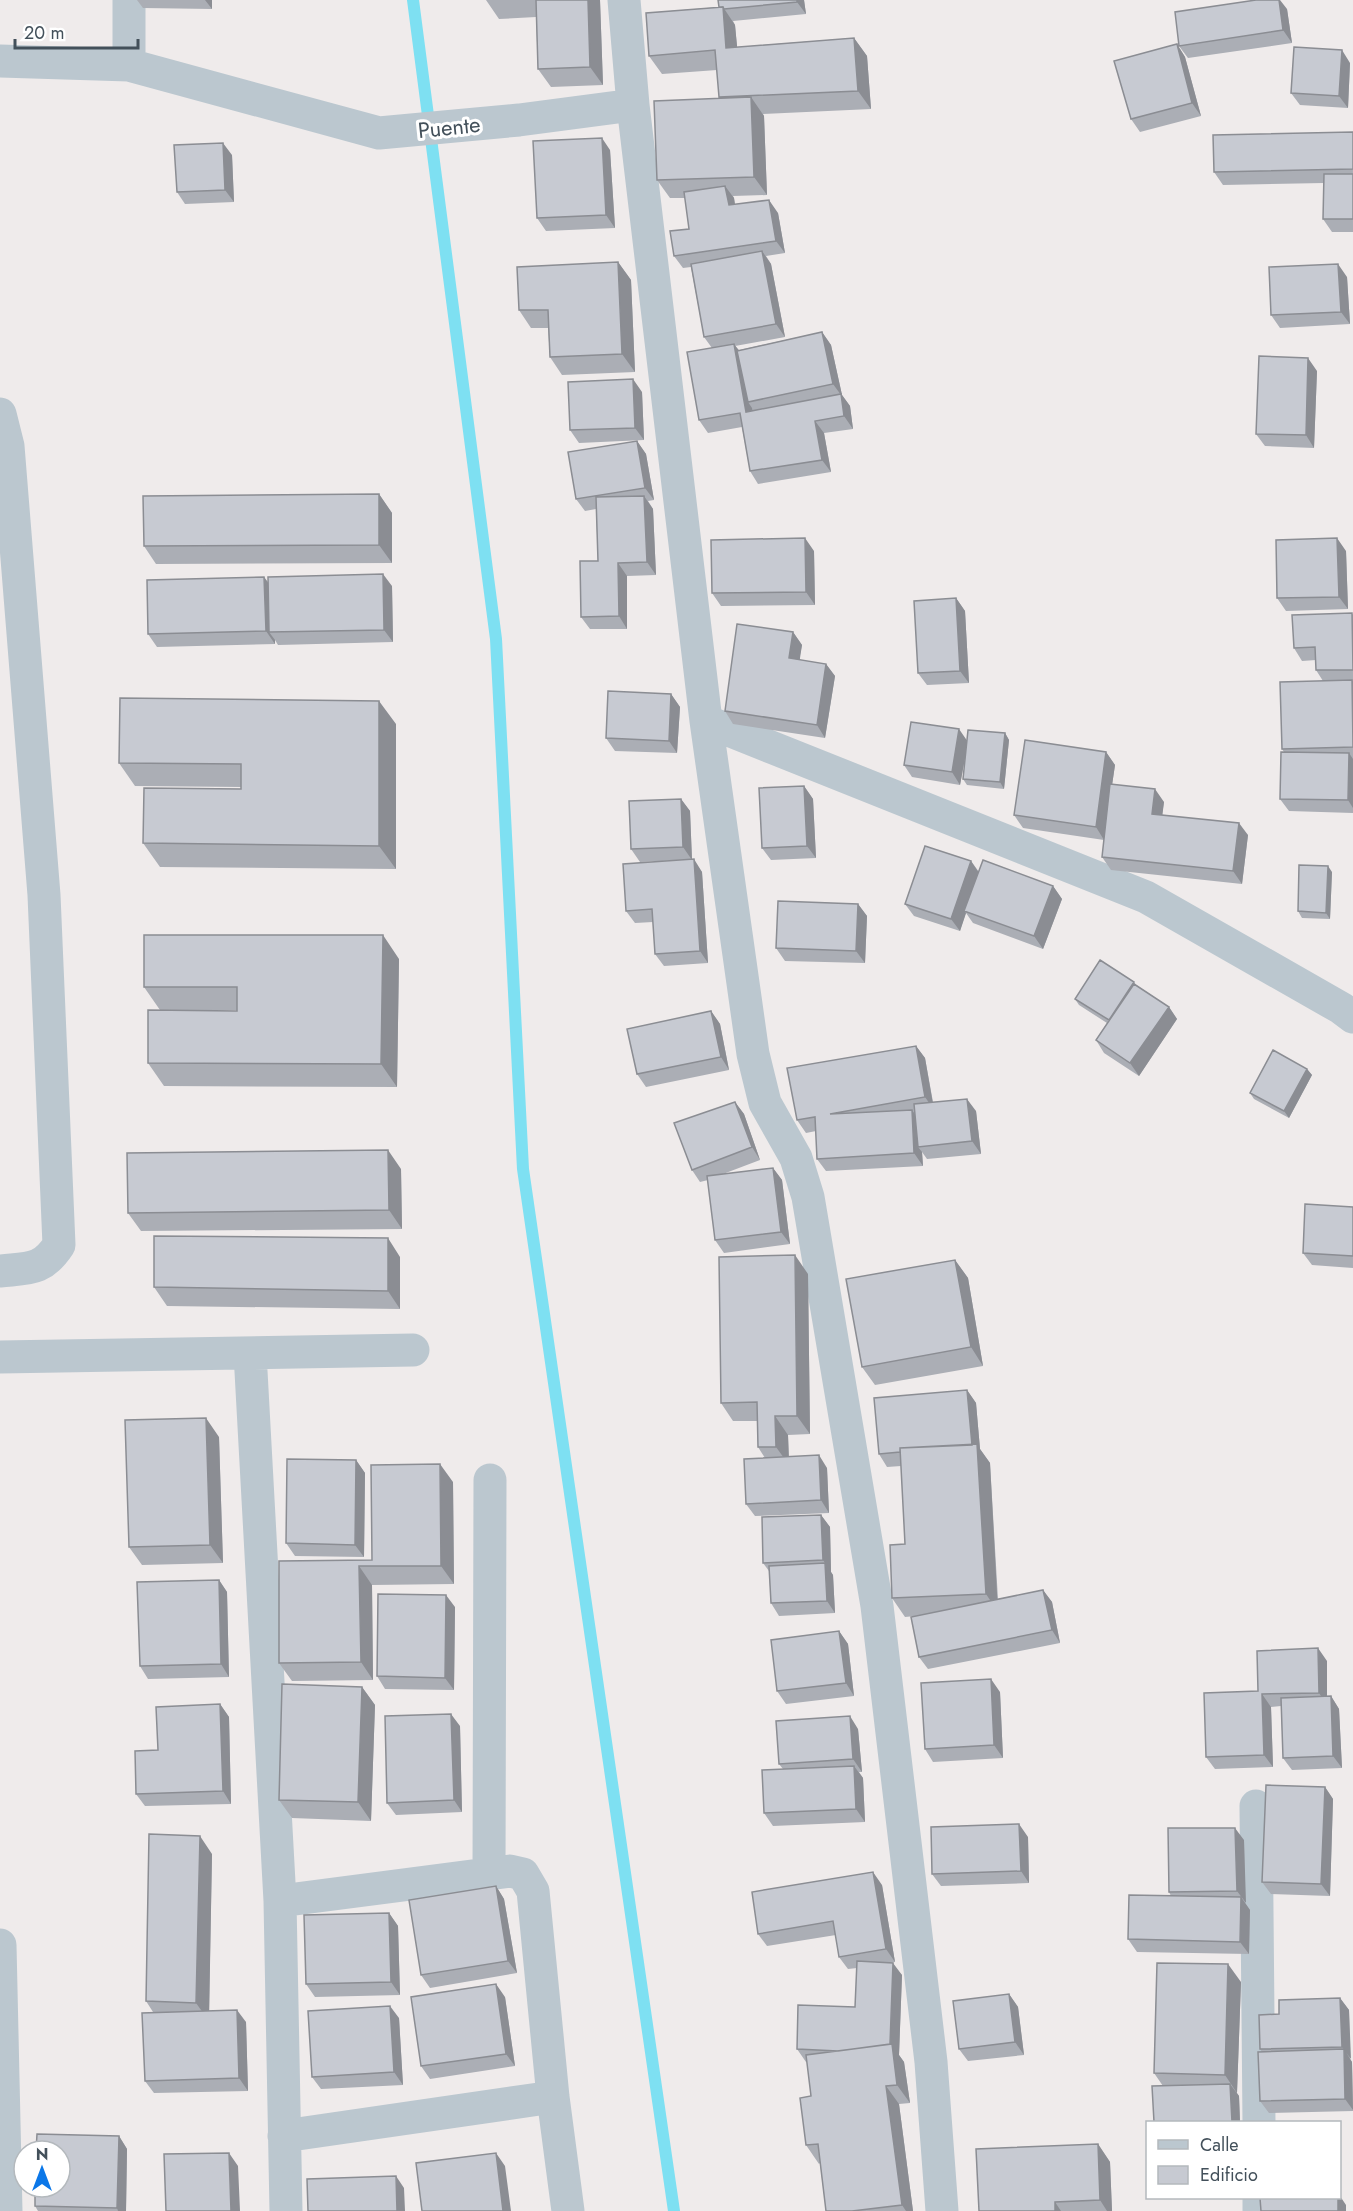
<svg xmlns="http://www.w3.org/2000/svg" width="1353" height="2211" viewBox="0 0 1353 2211" font-family="Jost,sans-serif">
<style>
.lines{fill:none;stroke-linecap:round;stroke-linejoin:round}
.stream{stroke:#7ee0f2;stroke-width:12}
.minor{stroke:#bbc7cf;stroke-width:33}
.wall{fill:#abaeb5;fill-rule:evenodd}
.shaded-wall{fill:#8b8d93}
.building{fill:#c7cad2;stroke:#8b8d93;stroke-width:1.5}
.labels{text-anchor:middle;dominant-baseline:central;stroke-width:6;stroke-linejoin:round;paint-order:stroke}
.street-label{font-size:22px;fill:#43505a;stroke:#fff}
</style>
<rect width="100%" height="100%" fill="#efebeb"/>
<g class="lines">
<path class="stream" d="M413,0l83,639 27,530 151,1042"/>
<path class="minor" d="M129,0v65l250,68 140,-13 114,-15
M624,0l9,105 73,616 47,333 12,49 31,55 12,39 69,409 54,456 11,149
M0,61l129,4
M0,414l8,32 36,449 15,350c-17,26 -30,23 -59,26
M706,721l440,176 195,111 12,9
M250,1353l30,548 6,310
M0,1357l413,-7
M1256,1806l3,316
M489,1874l1,-394
M280,1901l230,-30 13,3 10,17 20,206 15,114
M0,1945l6,266
M284,2136l269,-39
M1259,2198v13"/>
</g>
<path class="wall" d="M137,0h75v9l-69,-1z
M486,0h114l3,85 -52,2 -13,-18 -2,-52 -37,2z
M804,0l2,14 -73,7 2,4 2,22 117,-9 13,18 4,53 -108,5 1,2 3,79 -34,1 1,2 1,7 43,8 7,40 -19,3 5,8 14,73 -50,9 4,4 83,-18 9,13 11,50 8,11 3,23 -29,4 7,39 -73,12 -8,-13 -8,-44 -34,6 -9,-13 13,-72 -8,-11 -13,-70 -8,1 -9,-12 15,-27 -4,-31h-15l-13,-18 63,-81 -3,-29 -55,4 -13,-18 -3,-43z
M1287,9l5,34 -104,15 -9,-12z
M1177,44l8,13 16,59 -61,16 -9,-13z
M1350,63l-2,45 -48,-3 -9,-12z
M1353,132v100h-21l-9,-13 1,-36 -101,2 -9,-13z
M610,150l5,78 -69,3 -9,-13z
M232,155l2,47 -49,2 -8,-12z
M618,262l13,18 4,92 -73,3 -12,-18 -2,-29h-17l-12,-18z
M1347,277l3,47 -70,4 -9,-13z
M1317,371l-3,77 -49,-2 -9,-12z
M642,392l2,48 -65,3 -9,-13z
M637,441l9,13 8,46 -6,1 5,8 3,66 -29,1v53h-37l-9,-12 17,-56 -2,-52 -11,2 -9,-12z
M379,494l13,19v50l-236,1 -12,-18z
M814,551l1,54 -94,1 -9,-13z
M1346,551l2,58 -62,2 -9,-13z
M264,577l4,5 124,4 1,56 -115,3 -3,-5v4l-118,3 -9,-13z
M956,598l9,13 4,72 -42,2 -9,-12z
M1353,614v199l-64,-2 -9,-12 4,-47 -2,-3 41,-68 -7,-11v-10l-14,1 -8,-13z
M793,632l9,13 -3,15 27,4 9,12 -10,62 -92,-14 -8,-13z
M671,694l9,13 -3,46 -62,-2 -9,-13z
M396,724v145l-236,-2 -17,-24 98,-54v-2l-106,-1 -16,-23z
M1005,733l4,7 -5,49 -37,-4 -4,-6 2,-20 -5,26 -48,-8 -8,-12 63,-25z
M1106,752l9,13 -3,20 52,17 -2,13 86,20 -6,49 -131,-14 -9,-13 2,-17 -81,-12 -9,-13z
M804,786l9,13 3,59 -45,2 -9,-12z
M681,799l9,12 2,49 10,12 6,91 -44,3 -9,-12 -2,-32 -18,1 -9,-12 59,-51 -45,2 -9,-13z
M971,861l8,11 74,14 9,13 -19,50 -70,-26 -7,-10 -6,18 -46,-15 -9,-12z
M1332,872l-2,47 -28,-1 -4,-7z
M858,904l9,12 -2,47 -80,-2 -9,-13z
M399,959l-2,128 -233,-1 -16,-23 12,-53 -16,-23zM161,1010h76v1z
M1134,982l2,3 33,22 8,12 -38,57 -35,-23 -8,-13 11,-17 -28,-18 -4,-6z
M711,1011l9,13 9,46 -83,17 -9,-13z
M916,1046l9,12 8,44 43,9 5,43 -54,5 -5,-7 1,14 -97,5 -9,-12 -1,-28 -10,2 -9,-13z
M1307,1069l5,6 -23,43 -35,-19 -4,-6z
M735,1102l9,12 16,46 -37,14 50,-6 9,12 8,64 -66,9 -9,-13 -7,-60 -8,2 -8,-12z
M401,1169l1,60 -261,2 -13,-18z
M1353,1207v61l-41,-3 -9,-12z
M400,1257v52l-233,-3 -13,-19z
M955,1260l13,18 15,88 -108,19 -13,-18z
M808,1274l2,160 -22,1 1,22 38,11 2,45 -74,3 -9,-12 19,-46 -7,-11 -1,-26h-24l-12,-18z
M967,1390l9,13 4,46 10,14 8,136 45,-9 9,12 8,41 -132,26 -9,-12 -4,-41 -10,1 -13,-19 13,-54 -4,-78 -14,1 -8,-13z
M219,1437l4,126 -81,2 -13,-18z
M356,1460l9,13 -1,84 -69,-1 -9,-13z
M453,1482l1,102 -82,1 1,95 -81,1 -13,-18v-102l93,-1z
M821,1515l9,12 1,45 2,3 2,38 -56,3 -8,-13 -2,-32 -6,-8z
M219,1580l8,12 2,85 -81,2 -8,-13z
M455,1607l-1,83 -69,-1 -8,-13z
M839,1631l9,13 6,52 -68,8 -9,-13z
M1327,1661v35h4l8,13 3,59 -50,2 -9,-12 -2,-52 -10,1 2,60 -58,2 -9,-12 52,-66z
M362,1687l13,18 -4,116 -79,-3 -13,-18z
M1000,1692l3,66 -70,4 -8,-13z
M220,1704l9,13 2,87 -86,2 -9,-12 22,-44z
M460,1726l2,86 -66,3 -9,-12z
M858,1729l4,43h-3l4,6 2,44 -92,4 -9,-13 19,-44 -4,-5z
M1325,1787l8,12 -3,97 -59,-2 -9,-12z
M1028,1837l1,46 -88,3 -9,-12z
M1244,1840l1,63 5,7 -1,44 -112,-2 -9,-13 43,-43 -2,-4z
M212,1854l-3,157 37,11 2,69 -94,2 -9,-12 8,-69 -7,-11z
M882,1885l13,77 -6,1 13,12 -3,80 5,7 6,41 -11,1 14,107h-87l-6,-48 -1,1 -13,-19 5,-49 -4,-34h-1l-9,-13 58,-42 2,-39 -9,1 -9,-12 -3,-22 -69,11 -9,-12z
M496,1886l8,13 13,74 -87,15 -9,-13z
M389,1913l9,13 2,69 -85,2 -9,-13z
M1241,1982l-4,111 2,3 1,26h-86l9,-36 -9,-13z
M1009,1994l9,13 6,48 -56,6 -9,-12z
M505,1997l10,69 -85,13 -9,-13z
M1340,1998l9,12 1,49 2,3 1,49 -84,2 -9,-12 2,-49 -2,-3 19,-35z
M399,2018l4,67 -82,4 -9,-12z
M119,2136l8,13 -1,62h-88l-3,-5z
M1098,2144l12,18 2,49h-133z"/>
<path class="shaded-wall" d="M205,0h7v9z
M588,0h12l3,85 -13,-18z
M797,0h7l2,14 -9,-12z
M1279,0h1l7,9 5,34 -9,-13z
M723,7l12,18 4,41 -13,-18z
M854,38l13,18 4,53 -13,-18z
M1177,44l8,13 16,59 -9,-13z
M1342,50l8,13 -2,45 -9,-12z
M751,97l13,19 3,79 -13,-18z
M602,138l8,12 5,78 -9,-13z
M223,143l9,12 2,47 -9,-12z
M725,186l9,12 3,20 -8,-13z
M769,200l9,13 7,40 -9,-12z
M762,251l9,13 14,73 -9,-13z
M618,262l13,18 4,92 -13,-18z
M1338,264l9,13 3,47 -9,-12z
M822,332l9,13 11,50 8,11 3,23 -9,-13 -3,-21 -8,-11z
M734,344l9,12 5,46 4,6 3,17 -9,-13z
M1308,358l9,13 -3,77 -8,-13z
M633,379l9,13 2,48 -9,-12z
M815,421l9,12 7,39 -9,-12z
M637,441l9,13 8,46 -9,-12z
M379,494l13,19v50l-13,-18z
M644,496l9,13 3,66 -9,-13z
M805,538l9,13 1,54 -9,-13z
M1337,538l9,13 2,58 -9,-12z
M618,563l9,13v53l-8,-13z
M383,574l9,12 1,56 -9,-12z
M264,577l9,13 -4,42 6,8v4l-9,-13z
M956,598l9,13 4,72 -9,-12z
M793,632l9,13 -4,26 -9,-13z
M826,664l9,12 -10,62 -8,-13z
M1352,680l1,2v43z
M671,694l9,13 -3,46 -8,-12z
M379,701l17,23v145l-17,-23z
M959,729l9,13 -8,43 -8,-13z
M1005,733l4,7 -5,49 -4,-7z
M1106,752l9,13 -11,75 -8,-13z
M1349,753l4,6v49l-5,-8z
M804,786l9,13 3,59 -9,-12z
M1155,789l9,13 -3,24 -9,-12z
M681,799l9,12 2,49 -9,-13z
M1239,823l9,12 -6,49 -9,-13z
M694,859l8,13 6,91 -8,-12z
M971,861l8,12 -15,38 2,2 -6,18 -9,-12z
M1328,866l4,6 -2,47 -4,-6z
M1053,886l9,13 -19,50 -9,-13z
M858,904l9,12 -2,47 -9,-12z
M383,935l16,24 -2,128 -16,-23z
M1169,1007l8,12 -38,57 -9,-13z
M711,1011l9,13 9,46 -8,-13z
M916,1046l9,12 9,52 -9,-13z
M1307,1069l5,6 -23,43 -5,-7z
M967,1099l9,12 5,43 -9,-13z
M735,1102l9,12 16,46 -8,-13z
M912,1110l9,13 -3,24 4,5 1,14 -9,-13z
M388,1150l13,19 1,60 -13,-19z
M773,1168l9,12 8,64 -9,-12z
M388,1238l12,19v52l-12,-18z
M795,1255l13,19 2,160 -13,-18z
M955,1260l13,18 15,88 -12,-19z
M967,1390l9,13 4,46 10,14 8,149 -12,-18z
M775,1416l13,19 1,30 -13,-18z
M206,1418l13,19 4,126 -13,-18z
M819,1455l8,13 2,45 -8,-13z
M356,1460l9,13 -1,84 -9,-12z
M440,1464l13,18 1,102 -13,-18z
M821,1515l9,12 1,45 2,3 2,38 -8,-12 -2,-38 -2,-3z
M359,1566l13,19 1,95 -12,-18z
M219,1580l8,12 2,85 -8,-13z
M1043,1590l9,12 8,41 -8,-13z
M446,1595l9,12 -1,83 -9,-12z
M839,1631l9,13 6,52 -8,-13z
M1318,1648l9,13v44l-8,-12z
M991,1679l9,13 3,66 -9,-13z
M362,1687l13,18 -4,116 -13,-19z
M1262,1694l9,13 2,60 -9,-12z
M1331,1696l8,13 3,59 -9,-12z
M220,1704l9,13 2,87 -8,-13z
M451,1714l9,12 2,86 -8,-12z
M850,1716l8,13 4,43 -9,-13z
M854,1766l9,12 2,44 -9,-13z
M1325,1787l8,12 -3,97 -9,-12z
M1019,1824l9,13 1,46 -8,-12z
M1235,1828l9,12 2,63 -9,-12z
M200,1836l12,18 -3,167 -13,-18z
M873,1872l9,13 13,77 -9,-13z
M496,1886l8,13 13,74 -9,-12z
M1241,1897l9,13 -1,44 -9,-12z
M389,1913l9,13 2,69 -9,-13z
M893,1963l9,12 -3,80 5,7 6,41 -13,-18 -7,-35z
M1228,1964l13,18 -4,111 -12,-18z
M496,1984l9,13 10,69 -9,-12z
M1009,1994l9,13 6,48 -9,-13z
M1340,1998l9,12 2,49 -9,-12z
M390,2006l9,12 4,67 -9,-13z
M237,2010l9,12 2,69 -9,-13z
M1344,2049l8,13 1,48 -8,-11z
M1230,2084l9,12 1,26h-8z
M886,2086l13,18 14,107h-7l-4,-6z
M119,2136l8,13 -1,62h-8l-1,-3z
M1098,2144l12,18 2,49h-5l-7,-11z
M229,2153l9,13 2,45h-9z
M496,2153l9,13 6,45h-8z
M396,2176l8,12 1,23h-8z
M1340,2196l6,9v6h-8v-13h2z
M1055,2202l6,9h-6z"/>
<path class="building" d="M536,0h52l2,67 -52,2z
M718,0h79v2l-73,7 -1,-2h-4z
M1256,0h23l4,30 -104,16 -4,-34z
M723,7l3,41 128,-10 4,53 -139,6 -4,-47 -66,6 -3,-43z
M1177,44l15,59 -61,16 -17,-58z
M1294,47l48,3 -3,46 -48,-3z
M751,97l3,80 -97,3 -3,-79z
M1353,132v37l-139,3 -1,-37z
M602,138l4,77 -69,3 -4,-77z
M223,143l2,47 -48,2 -3,-47z
M1324,174h29v45h-30z
M725,186l4,19 40,-5 7,41 -102,15 -4,-25 19,-2 -5,-37z
M762,251l14,73 -72,13 -13,-73z
M618,262l4,92 -72,3 -2,-47h-29l-2,-43z
M1338,264l3,48 -70,3 -2,-48z
M822,332l11,52 -85,18 -11,-51z
M734,344l12,68 95,-18 3,22 -29,5 7,39 -72,11 -10,-58 -41,7 -12,-68z
M1259,356l49,2 -2,77 -50,-1z
M633,379l2,49 -65,2 -2,-48z
M637,441l8,47 -69,11 -8,-47z
M379,494v51l-235,1 -1,-50z
M644,496l3,66 -29,1 1,53 -38,1 -1,-56h18l-2,-64z
M805,538l1,54 -94,1 -1,-53z
M1337,538l2,59 -62,1 -1,-58z
M383,574l1,56 -115,2 -1,-55z
M264,577l2,54 -118,3 -1,-54z
M956,598l4,73 -42,2 -4,-72z
M1352,613l1,57h-37l-1,-23 -21,1 -2,-33z
M737,624l56,8 -4,26 37,6 -9,61 -92,-14z
M1352,680l1,67 -71,2 -2,-67z
M608,691l63,3 -2,47 -63,-3z
M120,698l259,3v145l-236,-3 1,-55 97,1v-25l-122,-1z
M911,722l48,7 -7,43 -48,-7z
M968,730l37,3 -5,49 -37,-3z
M1025,740l81,12 -10,75 -82,-12z
M1281,752l68,1 -1,47 -68,-1z
M1110,784l45,5 -3,25 87,9 -6,48 -131,-14z
M804,786l3,60 -45,2 -3,-60z
M681,799l2,48 -52,2 -2,-48z
M925,846l46,15 -20,58 -46,-15z
M694,859l6,92 -45,3 -3,-45 -26,2 -3,-47z
M983,860l70,26 -19,50 -70,-25z
M1299,865l29,1 -2,47 -28,-2z
M778,901l80,3 -2,47 -80,-3z
M144,935h239l-2,129 -233,-1v-53l89,1v-24h-93z
M1100,960l34,22 -25,38 -34,-21z
M1134,984l35,23 -39,56 -34,-23z
M711,1011l10,46 -84,17 -10,-45z
M916,1046l9,51 -95,17 82,-4 2,43 -97,6 -2,-42 -18,3 -10,-52z
M1273,1050l34,19 -23,42 -34,-18z
M967,1099l5,42 -54,6 -4,-43z
M735,1102l17,45 -60,23 -18,-47z
M388,1150l1,60 -261,3 -1,-60z
M773,1168l8,64 -66,8 -8,-64z
M1305,1204l48,3v49l-50,-3z
M154,1236l234,2v53l-234,-4z
M795,1255l2,161h-22l1,31h-18l-1,-45 -36,1 -2,-146z
M955,1260l16,87 -109,20 -16,-88z
M967,1390l5,55 -72,3v4l-21,2 -5,-56z
M206,1418l4,127 -81,2 -4,-127z
M977,1444l9,150 -94,4 -2,-53 15,-1 -5,-96z
M819,1455l2,45 -75,4 -2,-45z
M287,1459l69,1 -1,85 -69,-2z
M440,1464l1,102h-82l2,96 -82,1v-102l93,-1 -1,-95z
M821,1515l2,45 -60,3 -1,-46z
M825,1563l2,38 -56,2 -2,-37z
M219,1580l2,84 -81,2 -3,-84z
M1043,1590l9,40 -133,27 -8,-40z
M378,1594l68,1 -1,83 -68,-2z
M839,1631l7,52 -69,8 -6,-51z
M1318,1648l1,45 -57,1 2,61 -58,2 -2,-64 54,-2 -1,-40z
M991,1679l3,66 -69,4 -4,-66z
M282,1684l80,3 -4,115 -79,-2z
M1331,1696l2,60 -50,2 -2,-60z
M220,1704l3,87 -87,3 -1,-43 23,-1 -2,-43z
M451,1714l3,86 -67,3 -2,-87z
M850,1716l3,43 -74,5 -3,-43z
M854,1766l2,43 -92,4 -2,-43z
M1266,1785l59,2 -4,97 -59,-2z
M1019,1824l2,47 -89,3 -1,-47z
M1168,1828h67l2,63 -68,1z
M149,1834l51,2 -4,167 -50,-2z
M873,1872l13,77 -47,8 -6,-36 -75,13 -6,-42z
M496,1886l12,75 -87,14 -12,-75z
M1129,1895l112,2 -1,45 -112,-3z
M389,1913l2,69 -85,2 -2,-69z
M857,1961l36,2 -3,81 -52,7 -41,-2 1,-44 57,2z
M1157,1963l71,1 -3,111 -71,-2z
M496,1984l10,70 -85,12 -10,-69z
M1009,1994l6,48 -56,7 -6,-48z
M1340,1998l2,49 -82,2 -1,-34 20,-1v-14z
M390,2006l4,66 -82,5 -4,-66z
M237,2010l2,68 -94,3 -3,-68z
M892,2044l5,41 -11,1 16,119 -50,6h-26l-8,-67 -12,1 -6,-47 11,-2 -5,-41z
M1344,2049l1,50 -85,2 -2,-49z
M1230,2084l2,38h-78l-2,-36z
M37,2134l82,2 -2,72 -82,-2v-19h25v-36h-24z
M1098,2144l2,56 -45,2v9h-76l-3,-62z
M229,2153l2,58h-65l-2,-57z
M496,2153l7,58h-81l-6,-48z
M396,2176l1,35h-89l-1,-32z
M1260,2198h78v13h-77z"/>
<g class="labels">
<g class="street-label">
<text transform="translate(449 127) rotate(-6)">Puente</text>
</g>
</g>
<rect x="1146" y="2121" width="195" height="78" fill="#ffffff" stroke="#b4b9bd" stroke-width="1.5"/>
<rect x="1158" y="2140" width="30" height="9" fill="#bbc7cf" stroke="#b4b9bd" stroke-width="1.5"/>
<text x="1200" y="2151" font-size="18" fill="#43505a">Calle</text>
<rect x="1158" y="2166" width="30" height="18" fill="#c7cad2" stroke="#b4b9bd" stroke-width="1.5"/>
<text x="1200" y="2181" font-size="18" fill="#43505a">Edificio</text>
<g transform="translate(42 2169)"><circle r="28" fill="#ffffff" stroke="#b4b9bd" stroke-width="1.5"/>
<path d="M0-4.5L10 22L0 15L-10 22Z" fill="#0b77e8"/>
<text y="-9" font-size="16" font-weight="bold" text-anchor="middle" fill="#43505a">N</text>
</g>
<path d="M15 39v9h123v-9" fill="none" stroke="#43505a" stroke-width="3"/>
<text x="24" y="39" font-size="18" fill="#43505a" stroke="#ffffff" stroke-width="4.5" paint-order="stroke">20 m</text>
</svg>
